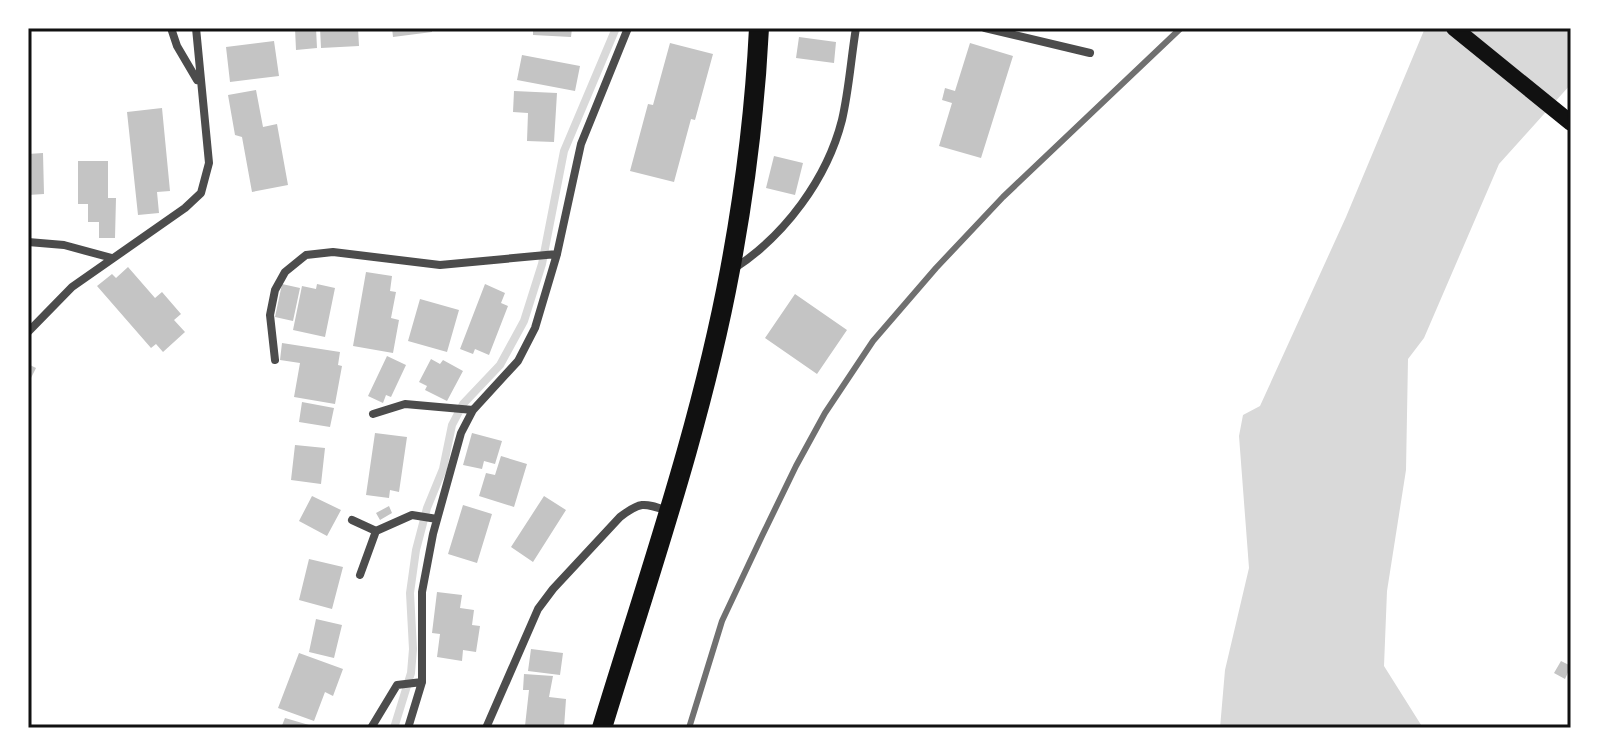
<svg xmlns="http://www.w3.org/2000/svg" width="1599" height="756" viewBox="0 0 1599 756" font-family="'Fira Sans Condensed',sans-serif">
<style>
.water{fill:#d9d9d9}
.lines{fill:none;stroke-linecap:round;stroke-linejoin:round}
.stream{stroke:#d9d9d9;stroke-width:8}
.building{fill:#c4c4c4}
.minor{stroke:#4c4c4c;stroke-width:8}
.secondary{stroke:#111;stroke-width:16}
.trunk{stroke:#111;stroke-width:20}
.rail{stroke:#707070;stroke-width:6}
.neatline{fill:none;stroke:#111;stroke-width:3}
</style>
<rect width="100%" height="100%" fill="#fff"/>
<path class="water" d="M1425,28h146v56l-72,80 -75,174 -16,21 -2,111 -19,121 -3,75 39,62h-203l5,-58 24,-102 -10,-132 4,-21 17,-9 86,-189z"/>
<g class="lines">
<path class="stream" d="M394,728l17,-55 2,-24 -3,-56 6,-43 11,-42 16,-39 9,-44 11,-21 37,-39 24,-44 18,-57 22,-113 52,-123"/>
</g>
<path class="building" d="M295,28h21l1,20 -21,2z
M320,28h38l1,18 -38,2z
M392,28h40v4l-39,5z
M533,28h39l-1,9 -38,-2z
M799,37l37,5 -2,21 -38,-5z
M274,41l5,35 -49,6 -4,-35z
M670,43l43,11 -18,66 -4,-1 -17,63 -44,-11 18,-67 5,1z
M970,43l43,13 -32,102 -42,-12 13,-43 -10,-3 3,-12 10,3z
M522,55l58,11 -5,25 -58,-11z
M256,90l7,37 14,-3 11,61 -36,7 -10,-55 -7,-2 -7,-40z
M514,91l43,2 -3,49 -27,-1 1,-28 -15,-1z
M162,108l8,83 -13,1 2,21 -21,2 -11,-103z
M43,153l1,41 -16,1v-41z
M774,156l29,7 -8,32 -29,-7z
M78,161h30v37h8l-1,40h-16v-16h-11v-18h-10z
M128,267l27,31 7,-6 19,22 -7,6 11,12 -22,20 -7,-8 -5,4 -54,-62 15,-12 4,4z
M366,272l26,4 -2,15 6,1 -5,26 8,2 -6,33 -40,-7z
M282,284l18,4 -7,33 -18,-4z
M317,284l18,4 -10,49 -32,-7 9,-44 14,3z
M485,284l20,9 -4,10 7,3 -19,49 -14,-6 -2,5 -13,-5z
M795,294l52,36 -30,44 -52,-36z
M420,299l39,11 -12,42 -39,-11z
M282,343l58,9 -2,13 4,1 -7,38 -41,-7 6,-34 -20,-3z
M387,356l19,9 -15,32 -5,-2 -3,8 -15,-7z
M431,359l9,5 3,-4 20,11 -16,30 -22,-11 2,-4 -8,-4z
M28,364l8,4 -8,16z
M302,402l32,6 -4,19 -31,-5z
M375,433l32,4 -8,55 -9,-2 -1,8 -23,-3z
M472,433l30,8 -7,23 -11,-3 -2,8 -19,-4z
M295,445l30,3 -4,36 -30,-4z
M501,456l26,8 -13,43 -35,-11 7,-23 9,2z
M312,496l29,14 -14,26 -28,-15z
M544,496l22,14 -33,52 -22,-15z
M463,505l29,9 -15,49 -29,-9z
M389,506l3,7 -12,7 -4,-7z
M309,559l34,8 -11,42 -33,-9z
M437,592l25,3 -2,13 14,2 -2,15 8,1 -4,26 -13,-2 -1,11 -25,-4 3,-23 -8,-1z
M316,619l26,6 -8,33 -25,-6z
M531,649l32,4 -3,22 -32,-4z
M299,653l44,16 -10,27 -8,-4 -11,29 -36,-13z
M1561,661l10,5 -6,13 -11,-6z
M524,674l29,2 -4,21 17,2 -2,29 -39,-2 4,-36h-6z
M285,718l24,7 -1,3h-27z"/>
<g class="lines">
<path class="minor" d="M171,28l6,18 20,34
M985,28l105,25
M28,242l36,3 48,13
M735,268c50,-33 92,-89 107,-148 7,-30 9,-62 14,-92
M28,332l44,-45 113,-79 16,-15 8,-30 -13,-135
M275,360l-5,-45 5,-25 10,-18 21,-17 27,-3 107,13 117,-11
M373,414l32,-10 68,6
M352,520l24,11 36,-16 25,4
M360,575l16,-44
M371,728l26,-43 25,-3
M408,728l14,-46v-90l11,-58 28,-101 12,-23 45,-49 17,-33 22,-74 24,-110 47,-116
M486,728l52,-119 15,-20 67,-72c21,-16 24,-14 48,-6"/>
<path class="secondary" d="M1454,28l117,95"/>
<path class="trunk" d="M602,728c46,-151 99,-302 128,-458 15,-80 25,-161 29,-242"/>
<path class="rail" d="M689,728l33,-107 40,-85 34,-70 29,-53 48,-72 63,-73 67,-71 178,-169"/>
</g>
<rect width="1599" height="756" fill="none" stroke="#ffffff" stroke-width="60"/>
<rect x="30" y="30" width="1539" height="696" class="neatline"/>
</svg>
